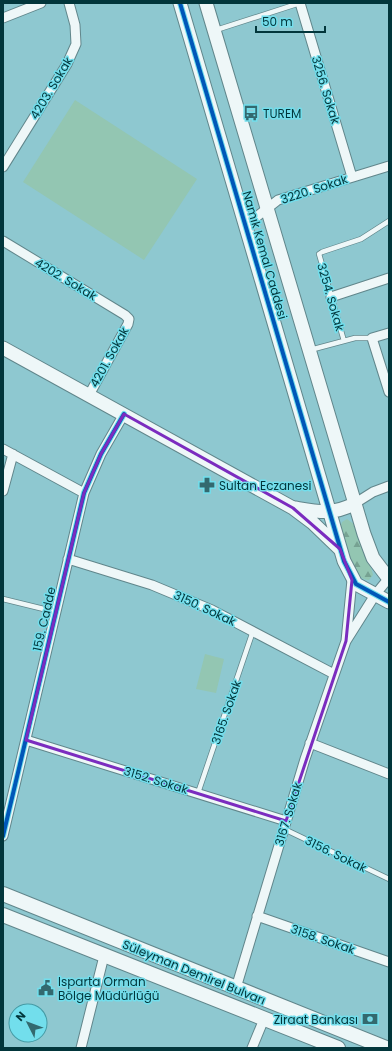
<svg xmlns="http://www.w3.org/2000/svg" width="392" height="1051" viewBox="0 0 392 1051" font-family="Poppins,sans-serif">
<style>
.forest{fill:url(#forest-firs)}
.pitch{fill:#93c6b2}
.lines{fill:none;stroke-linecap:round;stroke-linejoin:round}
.lane-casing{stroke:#61868b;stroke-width:6}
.street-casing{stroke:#61868b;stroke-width:11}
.secondary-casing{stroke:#61868b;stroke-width:15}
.primary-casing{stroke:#61868b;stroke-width:16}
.lane{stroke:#eef7f8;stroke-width:4.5}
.street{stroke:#eef7f8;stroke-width:9}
.secondary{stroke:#eef7f8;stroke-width:13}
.primary{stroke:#eef7f8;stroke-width:14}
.cycleway-casing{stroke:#72deec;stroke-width:6}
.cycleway{stroke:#0057b8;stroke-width:4}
.marked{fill:none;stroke:#7b2cbf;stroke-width:3;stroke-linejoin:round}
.labels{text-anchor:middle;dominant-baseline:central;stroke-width:3;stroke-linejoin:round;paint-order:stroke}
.street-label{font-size:12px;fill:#02363b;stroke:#72deec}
.poi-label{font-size:12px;fill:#02363b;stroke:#72deec;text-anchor:start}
</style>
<defs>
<pattern id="forest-firs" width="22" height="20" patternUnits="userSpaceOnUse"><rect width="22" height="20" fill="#93c6b2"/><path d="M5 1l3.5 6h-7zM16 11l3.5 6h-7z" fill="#76a292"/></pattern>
</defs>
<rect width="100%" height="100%" fill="#8ec8d0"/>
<path class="forest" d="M347,519l8,6 17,46 1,4 -4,5c-17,1 -25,-39 -29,-52l2,-6z"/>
<path class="pitch" d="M75,100l122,79 -53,81 -121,-78z
M205,654l19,5 -8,34 -20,-4z"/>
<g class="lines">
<defs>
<path id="lane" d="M216,30l84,-27
M344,341l-25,-87 3,-2 39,-13 28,-18
M310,350l45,-12h17
M3,599l53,13
M198,793l55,-162
M284,829l105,50"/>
<path id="street" d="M300,3l52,174
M3,18l38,-15
M3,167l64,-103 9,-20 -1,-19 -6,-22
M246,225l32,-25 111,-34
M3,241l122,74 4,4 -1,5 -39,71
M331,297l58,-19
M389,333l-17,5 17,54
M3,449l81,44
M3,491l10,-37
M354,504l19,-12 16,-6
M68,559l84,26 60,25 122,64
M352,580l-6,61 29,-46 13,-16
M26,740l260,81
M310,743l79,31
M3,836l81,-343 17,-39 23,-40
M257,916l132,46
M236,988l69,-229 41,-118
M81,1048l23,-92
M252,1048l12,-29"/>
<path id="secondary" d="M180,3l164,558 12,23 33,18
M206,3l158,531 9,24 16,21
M3,348l290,160 20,15 27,26
M295,508c24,4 37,7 59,-4"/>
<path id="primary" d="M3,894l383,154
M3,915l335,133"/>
</defs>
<use href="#lane" class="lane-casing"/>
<use href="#street" class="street-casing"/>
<use href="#secondary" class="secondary-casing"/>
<use href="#primary" class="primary-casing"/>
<use href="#lane" class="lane"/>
<use href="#street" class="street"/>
<use href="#secondary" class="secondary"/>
<use href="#primary" class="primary"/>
<defs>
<path id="cycleway" d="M180,3l164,558 12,23 33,18
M3,836l81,-343 17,-39 23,-40"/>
</defs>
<use href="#cycleway" class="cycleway-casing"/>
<use href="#cycleway" class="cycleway"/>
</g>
<path class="marked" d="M124,414l169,94 47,41 12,31 -6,61 -60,180 -260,-81 58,-247 17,-39z"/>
<defs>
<symbol id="bus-bare" viewBox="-9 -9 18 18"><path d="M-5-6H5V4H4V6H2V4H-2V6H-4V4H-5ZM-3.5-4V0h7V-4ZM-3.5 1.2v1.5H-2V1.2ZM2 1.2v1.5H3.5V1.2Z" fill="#33696f" stroke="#72deec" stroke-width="2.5" paint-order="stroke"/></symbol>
<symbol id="pharmacy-bare" viewBox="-9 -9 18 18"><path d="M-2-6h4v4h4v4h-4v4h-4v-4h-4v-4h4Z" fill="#33696f" stroke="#72deec" stroke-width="2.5" paint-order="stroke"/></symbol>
<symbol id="civic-bare" viewBox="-9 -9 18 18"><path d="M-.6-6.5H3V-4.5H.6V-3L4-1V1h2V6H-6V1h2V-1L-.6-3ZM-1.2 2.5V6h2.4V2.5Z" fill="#33696f" stroke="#72deec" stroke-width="2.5" paint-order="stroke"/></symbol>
<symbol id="bank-bare" viewBox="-9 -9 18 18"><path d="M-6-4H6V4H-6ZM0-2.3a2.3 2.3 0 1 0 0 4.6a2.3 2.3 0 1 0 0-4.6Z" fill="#33696f" stroke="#72deec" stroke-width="2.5" paint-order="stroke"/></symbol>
</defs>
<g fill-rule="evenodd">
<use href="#bus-bare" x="240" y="102" width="22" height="22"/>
<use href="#pharmacy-bare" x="196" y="474" width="22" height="22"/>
<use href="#civic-bare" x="35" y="977" width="22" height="22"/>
<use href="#bank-bare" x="359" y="1008" width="22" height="22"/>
</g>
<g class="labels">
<g class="street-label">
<text transform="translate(51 88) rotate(-59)">4203. Sokak</text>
<text transform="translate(326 90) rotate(73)">3256. Sokak</text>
<text transform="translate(314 189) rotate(-18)">3220. Sokak</text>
<text transform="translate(265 255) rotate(74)">Namık Kemal Caddesi</text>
<text transform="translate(66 279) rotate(31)">4202. Sokak</text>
<text transform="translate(331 297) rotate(74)">3254. Sokak</text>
<text transform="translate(109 357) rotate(-61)">4201. Sokak</text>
<text transform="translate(205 608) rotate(25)">3150. Sokak</text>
<text transform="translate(44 619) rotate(-77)">159. Cadde</text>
<text transform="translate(226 712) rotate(-71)">3165. Sokak</text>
<text transform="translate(156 780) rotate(17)">3152. Sokak</text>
<text transform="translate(288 814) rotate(-73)">3167. Sokak</text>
<text transform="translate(336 854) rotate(26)">3156. Sokak</text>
<text transform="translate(323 939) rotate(19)">3158. Sokak</text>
<text transform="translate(194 972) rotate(22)">Süleyman Demirel Bulvarı</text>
</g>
<g class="poi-label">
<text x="263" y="113">TUREM</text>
<text x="219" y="485">Sultan Eczanesi</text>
<text x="58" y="981">Isparta Orman<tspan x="58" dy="14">Bölge Müdürlüğü</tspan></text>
<text x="358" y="1019" text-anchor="end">Ziraat Bankası</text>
</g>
</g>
<rect width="392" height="1051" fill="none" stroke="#02363b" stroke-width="8"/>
<g transform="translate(28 1023) rotate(312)"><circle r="19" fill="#72deec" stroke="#459ba5"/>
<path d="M0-3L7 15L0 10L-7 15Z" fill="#33696f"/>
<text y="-6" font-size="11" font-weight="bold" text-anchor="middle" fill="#02363b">N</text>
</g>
<path d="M256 26v6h69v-6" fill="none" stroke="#02363b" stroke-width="2"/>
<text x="262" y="26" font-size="12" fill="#02363b" stroke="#72deec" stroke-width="3" paint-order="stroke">50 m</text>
</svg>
